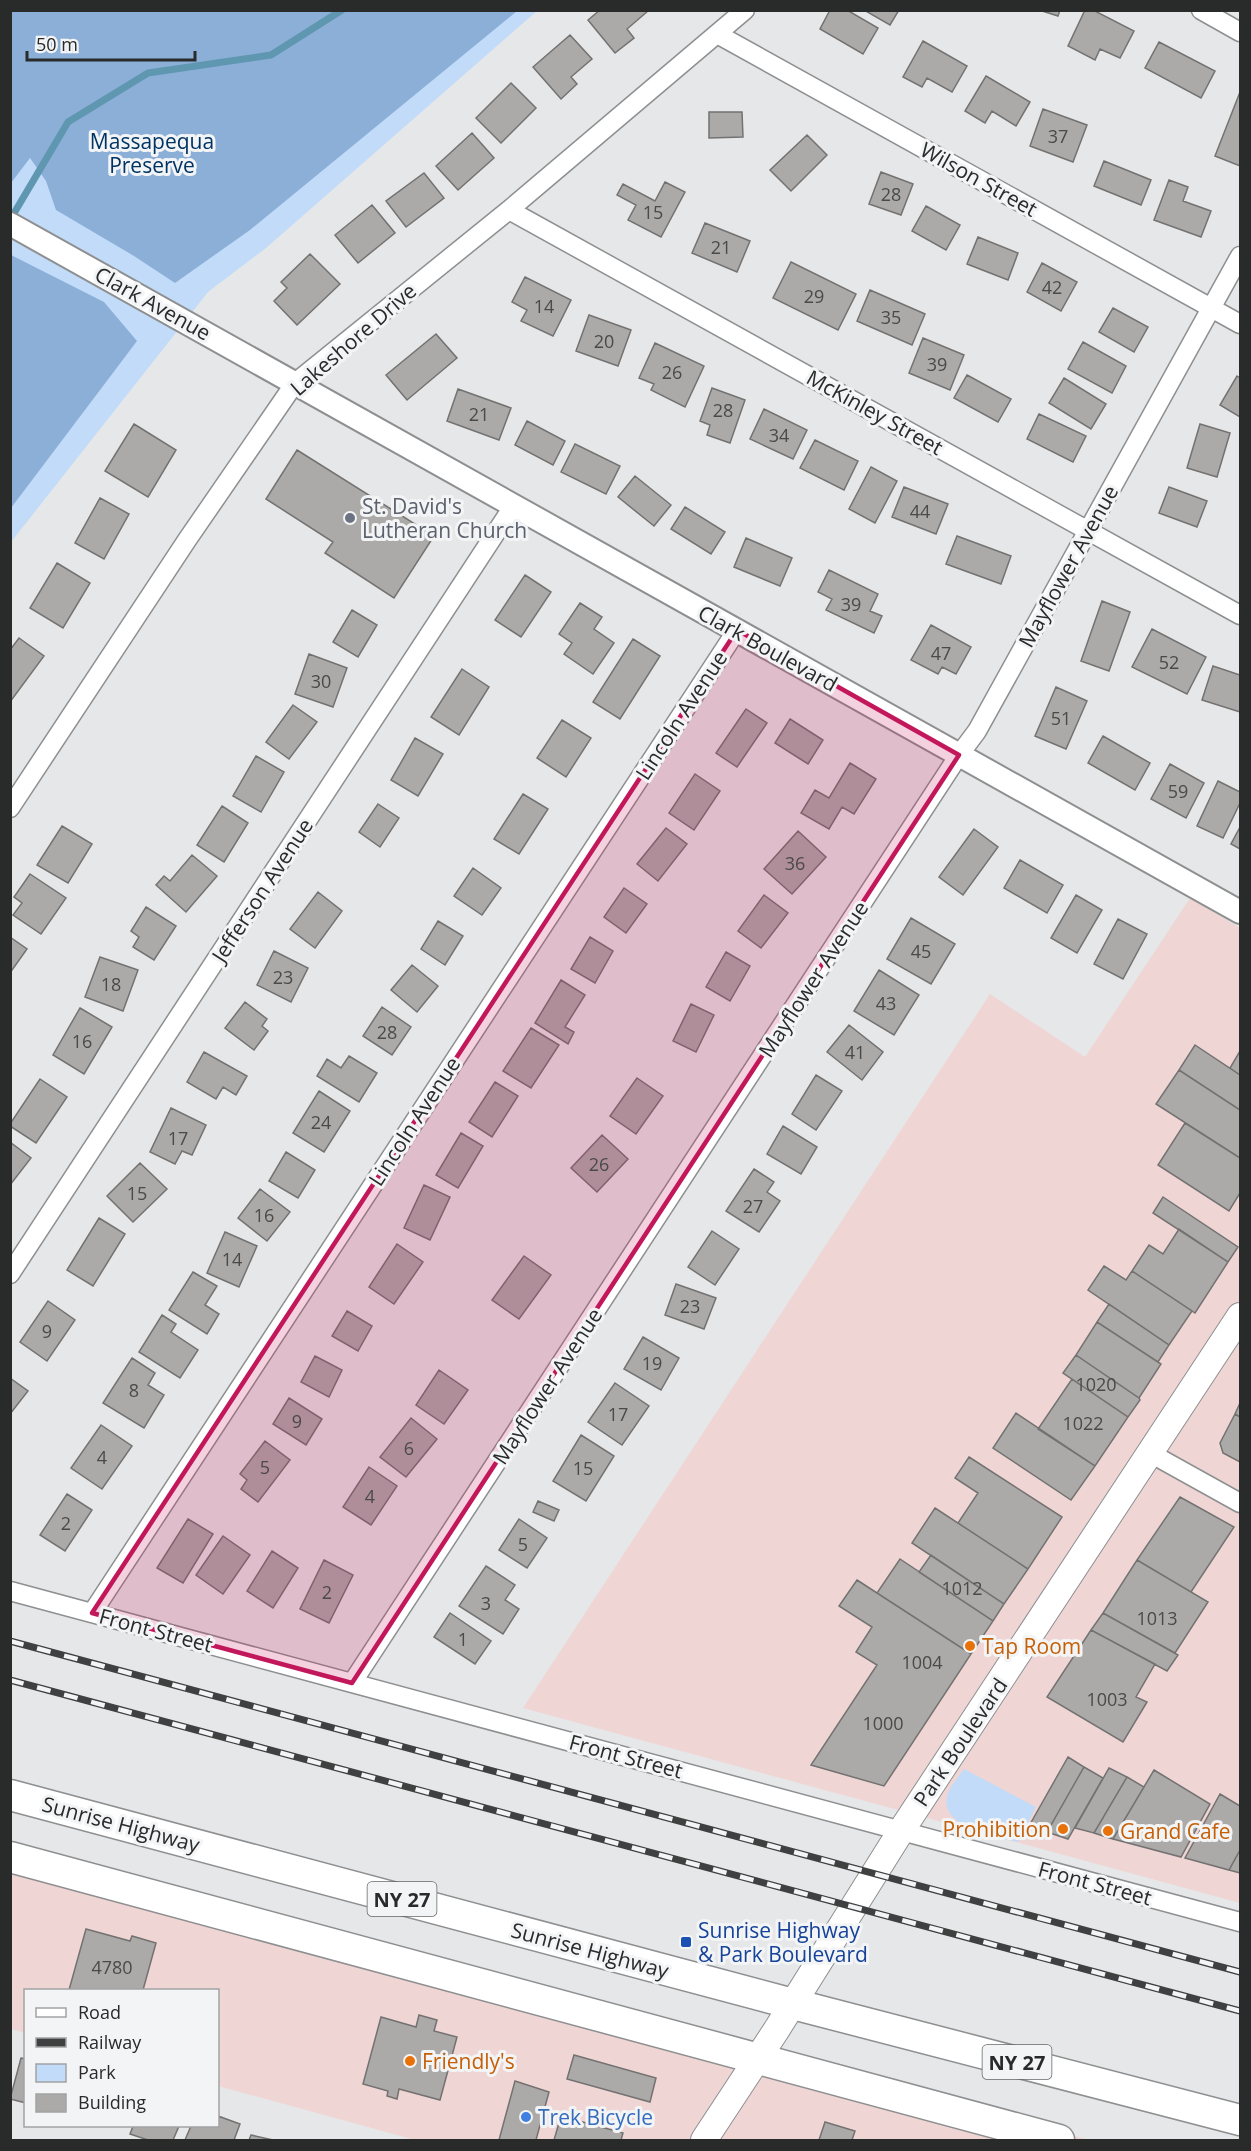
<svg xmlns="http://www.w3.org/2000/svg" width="1251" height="2151" viewBox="0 0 1251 2151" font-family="'Open Sans',sans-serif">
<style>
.commercial{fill:#f0d5d5}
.green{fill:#c1dbf8}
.forest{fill:#8cafd8}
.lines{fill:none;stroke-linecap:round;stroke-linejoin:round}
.stream{stroke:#5f97b1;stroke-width:7}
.building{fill:#abaaa9;stroke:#737271;stroke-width:1.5}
.minor-casing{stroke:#8e8f90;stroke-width:21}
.tertiary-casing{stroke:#8e8f90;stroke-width:26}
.secondary-casing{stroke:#8e8f90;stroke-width:28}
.trunk-casing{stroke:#8e8f90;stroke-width:33}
.minor{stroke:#fff;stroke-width:18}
.tertiary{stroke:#fff;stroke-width:22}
.secondary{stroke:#fff;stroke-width:26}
.trunk{stroke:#fff;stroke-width:30}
.rail-casing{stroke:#3f4040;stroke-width:7}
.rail{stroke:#f3f4f5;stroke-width:4.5;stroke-dasharray:14;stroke-linecap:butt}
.marked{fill:#c2185b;fill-opacity:0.2;stroke:#c2185b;stroke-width:4.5;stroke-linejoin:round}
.worship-dot{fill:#6b7280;stroke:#f3f4f5;stroke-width:2}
.food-dot{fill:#e8710a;stroke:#f3f4f5;stroke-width:2}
.transit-dot{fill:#1a4fb4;stroke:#f3f4f5;stroke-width:2}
.shop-dot{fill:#3f7fe0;stroke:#f3f4f5;stroke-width:2}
.labels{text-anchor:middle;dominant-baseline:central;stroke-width:6;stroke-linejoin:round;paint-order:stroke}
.number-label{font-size:18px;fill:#4a4a4a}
.shield{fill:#f3f4f5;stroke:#666767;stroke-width:1.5}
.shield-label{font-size:20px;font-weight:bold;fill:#292a2a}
.park-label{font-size:21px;fill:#003465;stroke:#f3f4f5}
.street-label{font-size:21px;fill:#292a2a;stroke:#f3f4f5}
.worship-label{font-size:21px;fill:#5b616d;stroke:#f3f4f5;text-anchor:start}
.food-label{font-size:21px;fill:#c56008;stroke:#f3f4f5;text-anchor:start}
.transit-label{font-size:21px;fill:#164399;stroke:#f3f4f5;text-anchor:start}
.shop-label{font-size:21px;fill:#366cbe;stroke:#f3f4f5;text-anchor:start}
</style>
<rect width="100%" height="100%" fill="#e6e7e8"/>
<path class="commercial" d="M1190,898l50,30v975l-717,-195 467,-714 95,63z
M10,1843l1079,297h-674l-197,-54v-96h-192l-1,43 -14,-4z"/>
<path class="green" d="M11,11h526l-271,237 -58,44 -197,250z
M964,1769l72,38 -18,35c-21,-6 -82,-14 -70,-49 3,-8 11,-17 16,-24z"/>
<path class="forest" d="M11,10h506v1l-267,219 -75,53 -41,-27 -78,-46 -10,-29 -16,-23 -19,25z
M11,255l93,47 33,39 -126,167z"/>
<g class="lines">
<path class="stream" d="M10,220l58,-98 80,-49 123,-18 71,-45"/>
</g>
<path class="building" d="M600,10h48v1l-21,18 7,9 -19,15 -27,-33z
M830,10h17l31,18 -15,26 -43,-25z
M864,10h35l-9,15z
M1039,10h21l-2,6z
M1085,10h8l41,21 -14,27 -20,-9 -5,11 -27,-14z
M570,35l22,24 -21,18 6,7 -16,15 -28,-32z
M923,41l44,25 -15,26 -25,-14 -5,9 -19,-10z
M1159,42l56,29 -14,27 -56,-30z
M986,76l44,26 -14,24 -24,-15 -7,12 -20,-12z
M511,83l25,25 -35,35 -25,-25z
M1240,92v74l-25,-10z
M1043,109l44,16 -14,37 -43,-16z
M709,112h33l1,25 -34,1z
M472,133l22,25 -36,32 -22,-24z
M807,135l20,20 -36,36 -21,-21z
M1104,161l47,19 -10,25 -47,-19z
M881,172l32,12 -12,31 -32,-11z
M424,173l20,25 -38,29 -20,-26z
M1169,180l19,7 -5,14 28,10 -10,26 -47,-17z
M665,182l20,10 -24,45 -33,-17 8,-15 -19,-10 6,-11 32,17z
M372,205l23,28 -37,30 -23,-28z
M926,206l34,19 -14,25 -34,-19z
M705,223l45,18 -13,31 -45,-19z
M978,237l40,16 -10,27 -41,-16z
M310,254l30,30 -43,41 -23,-24 13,-13 -6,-6z
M791,262l65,32 -18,36 -65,-32z
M1042,263l35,19 -16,29 -34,-19z
M525,277l46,23 -18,36 -32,-15 6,-11 -15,-8z
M870,290l55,24 -13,31 -55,-24z
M1113,308l35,19 -14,25 -35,-20z
M589,315l42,15 -13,36 -42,-15z
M436,334l21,24 -50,42 -21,-25z
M923,338l41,17 -14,35 -41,-17z
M1083,342l43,24 -14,27 -44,-24z
M655,343l49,23 -19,41 -34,-17 3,-6 -15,-6z
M967,375l44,24 -13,23 -44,-24z
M1237,376l3,2v39l-20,-12z
M1064,378l42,26 -15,25 -42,-26z
M712,388l33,12 -15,43 -23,-8 3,-10 -10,-4z
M458,389l53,19 -12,32 -52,-19z
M764,409l43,21 -14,29 -43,-20z
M1039,414l47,22 -13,26 -46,-23z
M527,421l38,20 -12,24 -38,-20z
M134,424l42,26 -28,47 -43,-26z
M1200,424l30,9 -13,44 -30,-9z
M815,440l43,21 -14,29 -44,-22z
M575,444l45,22 -14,28 -45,-22z
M297,450l137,86 -40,62 -69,-45 8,-11 -67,-43z
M871,467l26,14 -22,42 -26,-14z
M635,476l36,29 -17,21 -36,-29z
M904,487l44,17 -12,30 -44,-17z
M1169,487l38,14 -10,26 -38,-14z
M100,498l29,16 -25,45 -29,-16z
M685,507l40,25 -14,22 -40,-25z
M957,536l54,20 -10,28 -55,-20z
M746,538l46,20 -12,28 -46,-19z
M57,563l33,20 -27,45 -33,-20z
M829,570l49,24 -8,17 12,5 -8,17 -48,-23 6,-11 -14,-7z
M525,575l26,17 -30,45 -26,-17z
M1102,601l28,11 -21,59 -28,-10z
M580,603l22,14 -8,12 20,14 -21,31 -29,-20 8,-11 -13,-9z
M352,610l25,15 -19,32 -25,-15z
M931,625l40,22 -15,27 -14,-7 -4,7 -27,-14z
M1152,629l54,28 -19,37 -55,-27z
M19,638l25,18 -34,46v-52z
M633,639l27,17 -40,63 -27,-17z
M309,654l38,14 -14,39 -38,-13z
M1213,666l27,9v37l-38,-12z
M462,669l27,18 -30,48 -28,-18z
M1056,687l31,14 -21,48 -31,-13z
M293,705l24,17 -28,37 -23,-17z
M746,709l21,14 -30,44 -21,-14z
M790,719l33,21 -15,24 -33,-21z
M562,720l29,18 -25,39 -29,-19z
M1103,736l47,27 -15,27 -47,-27z
M415,738l28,16 -25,42 -27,-16z
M256,756l28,16 -23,40 -28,-16z
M850,763l26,16 -22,35 -12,-7 -13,22 -28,-16 14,-23 14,8z
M1170,764l34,19 -18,35 -35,-19z
M695,774l25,17 -26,39 -25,-17z
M1218,781l22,11v11l-17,35 -26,-12z
M523,794l25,15 -29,45 -25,-15z
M378,804l21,14 -19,29 -21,-15z
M222,806l26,17 -24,39 -27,-17z
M62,826l30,18 -24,39 -31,-18z
M1240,827v22l-9,-5z
M666,828l21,16 -29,37 -21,-17z
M974,829l24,18 -35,48 -24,-18z
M798,831l28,26 -34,37 -28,-25z
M192,855l25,21 -31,36 -30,-27 8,-9 6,5z
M1020,860l43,25 -16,28 -43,-25z
M473,868l28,20 -19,27 -28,-19z
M30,874l36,24 -25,36 -28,-19 9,-12 -8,-6z
M624,888l23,16 -21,29 -22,-16z
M318,892l24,19 -27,37 -25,-19z
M764,895l24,18 -27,35 -23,-17z
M1076,895l26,15 -25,43 -26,-15z
M146,907l30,19 -22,34 -21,-13 6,-10 -8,-6z
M911,918l44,26 -24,40 -44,-25z
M1118,919l29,15 -24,45 -29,-15z
M438,921l25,15 -18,29 -24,-16z
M10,937l17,12 -17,24z
M590,937l23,14 -18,32 -24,-14z
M274,951l34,17 -17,34 -34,-17z
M726,952l24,14 -20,35 -24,-14z
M100,957l38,13 -15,41 -38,-14z
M412,965l26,21 -21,26 -26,-22z
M879,970l40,25 -25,40 -40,-24z
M561,980l24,15 -20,32 9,5 -6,12 -33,-21z
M245,1002l22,17 -5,7 6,5 -14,19 -29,-22z
M691,1004l23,11 -18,37 -23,-11z
M382,1007l29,20 -19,28 -29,-19z
M80,1008l32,19 -28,47 -31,-19z
M849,1025l34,27 -21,28 -35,-28z
M531,1028l28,17 -28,43 -28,-17z
M1195,1045l45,30v35l-61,-40z
M1240,1051v24l-10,-7z
M204,1052l43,24 -11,19 -13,-8 -7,12 -29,-17z
M349,1056l28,17 -18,29 -42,-26 10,-17 14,9z
M1179,1070l61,40v48l-84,-54z
M816,1075l26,16 -26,39 -24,-16z
M637,1078l26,18 -27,38 -26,-18z
M40,1079l27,18 -31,46 -26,-17v-2z
M495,1082l23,14 -26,41 -23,-15z
M319,1091l31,20 -26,41 -31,-19z
M171,1108l35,17 -14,30 -10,-4 -7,13 -25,-12z
M1185,1123l55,35v35l-11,18 -71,-46z
M783,1126l34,21 -16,27 -34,-20z
M461,1133l22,13 -25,42 -22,-13z
M602,1135l26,24 -31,33 -26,-24z
M10,1142l21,16 -21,27z
M286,1152l29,18 -17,28 -29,-17z
M140,1163l27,26 -34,33 -26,-26z
M754,1169l20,13 -7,10 13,9 -21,31 -33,-21z
M424,1185l26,12 -20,43 -26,-12z
M260,1189l30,23 -23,29 -29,-23z
M1163,1197l75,50 -10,15 -75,-49z
M99,1218l26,16 -32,52 -26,-16z
M1179,1229l49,33 -33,51 -63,-42 17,-26 14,9z
M712,1231l27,18 -24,36 -27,-18z
M225,1232l32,14 -18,41 -32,-14z
M397,1244l26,18 -29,42 -25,-17z
M524,1256l27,19 -32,44 -27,-19z
M1104,1266l22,14 6,-9 60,40 -23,34 -81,-55z
M193,1272l24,14 -12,19 14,9 -12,20 -38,-24z
M676,1284l40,14 -12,31 -39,-14z
M48,1301l27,19 -28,41 -27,-19z
M1109,1304l60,41 -11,17 -61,-40z
M347,1311l25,15 -14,25 -26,-15z
M162,1315l14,9 -5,8 27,18 -18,28 -41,-26z
M1097,1322l64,42 -22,34 -63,-43z
M643,1337l36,21 -18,32 -37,-21z
M1076,1355l63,43 1,2 -12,17 -65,-44z
M315,1356l27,14 -13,27 -28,-15z
M132,1358l23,15 -7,12 16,10 -20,33 -41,-25z
M439,1370l29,20 -24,34 -28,-19z
M10,1378l18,13 -18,23z
M1072,1379l56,38 -33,49 -57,-37z
M615,1383l34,23 -27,39 -34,-23z
M289,1398l33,21 -16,26 -33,-21z
M1240,1403v14l-5,-3z
M1016,1413l79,53 -24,34 -78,-52z
M1235,1414l5,3v45l-17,-9 -3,-10z
M411,1418l26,21 -31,38 -26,-20z
M101,1425l31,21 -30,43 -31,-21z
M581,1435l33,21 -28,45 -33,-20z
M265,1441l25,19 -32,42 -17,-13 6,-9 -7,-6z
M969,1457l93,60 -34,52 -70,-46 20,-30 -23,-15z
M369,1467l28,19 -26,39 -28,-18z
M67,1494l25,16 -27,41 -25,-16z
M1180,1497l54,30 -43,65 -54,-32z
M538,1501l21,9 -5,11 -21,-9z
M935,1508l93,61 -24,35 -92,-61z
M188,1519l25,15 -30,49 -26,-15z
M519,1519l28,19 -20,30 -28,-18z
M223,1536l27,19 -27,39 -27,-19z
M272,1551l26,17 -25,40 -26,-17z
M931,1555l73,49 -11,17 -74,-49z
M900,1559l93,62 -22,33 -94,-61z
M324,1560l29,15 -24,48 -29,-14z
M1137,1560l71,42 -33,51 -72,-40z
M486,1566l29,19 -10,15 14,9 -16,25 -44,-28z
M857,1580l114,74 -87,132 -73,-21 66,-100 -21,-13 16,-25 -33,-21z
M450,1613l41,28 -16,23 -41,-27z
M1103,1613l75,42 -11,16 -76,-41z
M1091,1630l64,34 -19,33 11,5 -24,40 -76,-45z
M1068,1757l16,10 -37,65 -18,-6z
M1084,1767l19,11 -35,61 -21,-7z
M1109,1768l18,9 -33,56 -19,-5z
M1154,1770l56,34 -29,53 -68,-18z
M1127,1777l17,10 -31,52 -19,-6z
M1220,1794l20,12v44l-11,20 -44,-12z
M1240,1850v23l-11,-3z
M86,1929l44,12 2,-5 24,7 -13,47h-74z
M419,2015l18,5 -3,11 23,6 -17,63 -41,-11 -2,10 -10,-3 1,-5 -25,-7 18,-67 35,10z
M574,2055l82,23 -6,24 -83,-23z
M21,2058l5,1v44l-16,-4z
M515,2081l34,11 -13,48h-37z
M218,2116l22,8 -6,16h-49l6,-14h27z
M561,2116l62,17 -2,7h-67z
M825,2122l30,9 -3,9h-33z
M133,2126h46l-6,14h-25l-18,-6z
M251,2135l22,5h-24z"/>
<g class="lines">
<defs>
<path id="minor" d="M1201,10l39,22
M717,34l523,290
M509,210l731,405
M10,808l177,-268 108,-157 214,-173 236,-200
M10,1274l504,-769
M1150,1453l90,50
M10,1591l1230,331
M92,1613l645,-983
M352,1683l607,-928 18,-24 263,-475"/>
<path id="tertiary" d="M10,224l1230,688"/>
<path id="secondary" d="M704,2140l73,-111 124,-198 339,-515"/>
<path id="trunk" d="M10,1795l783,209 447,116
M10,1857l1049,283"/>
</defs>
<use href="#minor" class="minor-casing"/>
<use href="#tertiary" class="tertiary-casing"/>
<use href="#secondary" class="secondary-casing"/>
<use href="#trunk" class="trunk-casing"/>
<use href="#minor" class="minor"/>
<use href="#tertiary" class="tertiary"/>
<use href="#secondary" class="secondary"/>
<use href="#trunk" class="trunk"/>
<defs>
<path id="rail" d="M10,1641l1230,331
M10,1680l1230,331"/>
</defs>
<use href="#rail" class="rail-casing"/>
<use href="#rail" class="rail"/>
</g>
<path class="marked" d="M737,630l222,125 -607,928 -260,-70z"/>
<circle class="worship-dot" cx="350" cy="518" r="6"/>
<g class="food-dot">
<circle cx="970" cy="1646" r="6"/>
<circle cx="1063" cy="1829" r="6"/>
<circle cx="1108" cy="1831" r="6"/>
<circle cx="410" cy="2061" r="6"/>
</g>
<rect class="transit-dot" x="680" y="1936" width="12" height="12" rx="3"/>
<circle class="shop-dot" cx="526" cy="2117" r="6"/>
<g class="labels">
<g class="number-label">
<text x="1058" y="136">37</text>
<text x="891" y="194">28</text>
<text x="653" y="212">15</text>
<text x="721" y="247">21</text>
<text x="1052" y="287">42</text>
<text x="814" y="296">29</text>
<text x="544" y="306">14</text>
<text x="891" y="317">35</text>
<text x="604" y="341">20</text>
<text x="937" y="364">39</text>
<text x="672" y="372">26</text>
<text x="723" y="410">28</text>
<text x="479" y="414">21</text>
<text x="779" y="435">34</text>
<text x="920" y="511">44</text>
<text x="851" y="604">39</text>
<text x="941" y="653">47</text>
<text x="1169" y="662">52</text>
<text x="321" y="681">30</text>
<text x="1061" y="718">51</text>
<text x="1178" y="791">59</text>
<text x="795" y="863">36</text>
<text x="921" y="951">45</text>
<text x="283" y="977">23</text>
<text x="111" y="984">18</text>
<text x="886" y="1003">43</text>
<text x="387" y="1032">28</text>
<text x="82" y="1041">16</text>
<text x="855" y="1052">41</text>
<text x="321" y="1122">24</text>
<text x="178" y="1138">17</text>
<text x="599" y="1164">26</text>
<text x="137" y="1193">15</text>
<text x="753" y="1206">27</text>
<text x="264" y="1215">16</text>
<text x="232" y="1259">14</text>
<text x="690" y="1306">23</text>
<text x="47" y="1331">9</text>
<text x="652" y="1363">19</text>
<text x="1096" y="1384">1020</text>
<text x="134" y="1390">8</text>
<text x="618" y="1414">17</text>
<text x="297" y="1421">9</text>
<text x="1083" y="1423">1022</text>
<text x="409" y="1448">6</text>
<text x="102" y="1457">4</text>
<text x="265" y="1467">5</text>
<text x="583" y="1468">15</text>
<text x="370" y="1496">4</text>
<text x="66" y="1523">2</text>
<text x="523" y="1544">5</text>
<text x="962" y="1588">1012</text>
<text x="327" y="1592">2</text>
<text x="486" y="1603">3</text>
<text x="1157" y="1618">1013</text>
<text x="463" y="1639">1</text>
<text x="922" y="1662">1004</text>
<text x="1107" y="1699">1003</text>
<text x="883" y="1723">1000</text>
<text x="112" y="1967">4780</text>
</g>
<g class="shield">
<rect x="367.5" y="1882" width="69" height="34" rx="4.5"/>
<rect x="982.5" y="2045" width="69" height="34" rx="4.5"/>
</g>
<g class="shield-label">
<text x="402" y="1899">NY 27</text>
<text x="1017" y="2062">NY 27</text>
</g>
<g class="park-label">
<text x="152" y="141">Massapequa<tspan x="152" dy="24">Preserve</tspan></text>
</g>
<g class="street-label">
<text transform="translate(979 179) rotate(29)">Wilson Street</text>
<text transform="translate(153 303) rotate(29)">Clark Avenue</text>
<text transform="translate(353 339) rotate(-41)">Lakeshore Drive</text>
<text transform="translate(875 412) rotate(29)">McKinley Street</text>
<text transform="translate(1068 566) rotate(-61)">Mayflower Avenue</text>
<text transform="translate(768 648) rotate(29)">Clark Boulevard</text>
<text transform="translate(681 715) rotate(-57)">Lincoln Avenue</text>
<text transform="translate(262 890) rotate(-57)">Jefferson Avenue</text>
<text transform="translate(813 979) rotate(-57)">Mayflower Avenue</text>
<text transform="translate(414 1121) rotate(-57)">Lincoln Avenue</text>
<text transform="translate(547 1386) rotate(-57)">Mayflower Avenue</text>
<text transform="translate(156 1630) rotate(15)">Front Street</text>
<text transform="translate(960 1742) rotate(-56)">Park Boulevard</text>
<text transform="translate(626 1756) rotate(15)">Front Street</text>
<text transform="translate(121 1824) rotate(15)">Sunrise Highway</text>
<text transform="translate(1095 1883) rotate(15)">Front Street</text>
<text transform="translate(590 1950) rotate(15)">Sunrise Highway</text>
</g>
<g class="worship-label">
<text x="362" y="506">St. David's<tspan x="362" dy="24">Lutheran Church</tspan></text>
</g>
<g class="food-label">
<text x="982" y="1646">Tap Room</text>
<text x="1051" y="1829" text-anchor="end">Prohibition</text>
<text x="1120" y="1831">Grand Cafe</text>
<text x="422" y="2061">Friendly's</text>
</g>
<g class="transit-label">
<text x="698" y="1930">Sunrise Highway<tspan x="698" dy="24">&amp; Park Boulevard</tspan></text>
</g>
<g class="shop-label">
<text x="538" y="2117">Trek Bicycle</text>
</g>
</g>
<rect width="1251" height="2151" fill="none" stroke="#292a2a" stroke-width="24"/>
<rect x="24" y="1989" width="195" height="138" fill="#f3f4f5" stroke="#a2a3a4" stroke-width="1.5"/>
<rect x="36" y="2008" width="30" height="9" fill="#ffffff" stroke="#a2a3a4" stroke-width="1.5"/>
<text x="78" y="2019" font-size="18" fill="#292a2a">Road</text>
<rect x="36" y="2038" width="30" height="9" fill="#3f4040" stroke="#a2a3a4" stroke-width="1.5"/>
<text x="78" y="2049" font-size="18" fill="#292a2a">Railway</text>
<rect x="36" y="2064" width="30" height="18" fill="#c1dbf8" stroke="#a2a3a4" stroke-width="1.5"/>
<text x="78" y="2079" font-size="18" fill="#292a2a">Park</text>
<rect x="36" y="2094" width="30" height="18" fill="#abaaa9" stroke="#a2a3a4" stroke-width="1.5"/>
<text x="78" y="2109" font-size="18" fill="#292a2a">Building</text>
<path d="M27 51v9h168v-9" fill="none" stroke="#292a2a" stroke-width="3"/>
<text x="36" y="51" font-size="18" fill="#292a2a" stroke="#f3f4f5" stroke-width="4.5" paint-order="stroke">50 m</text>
</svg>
